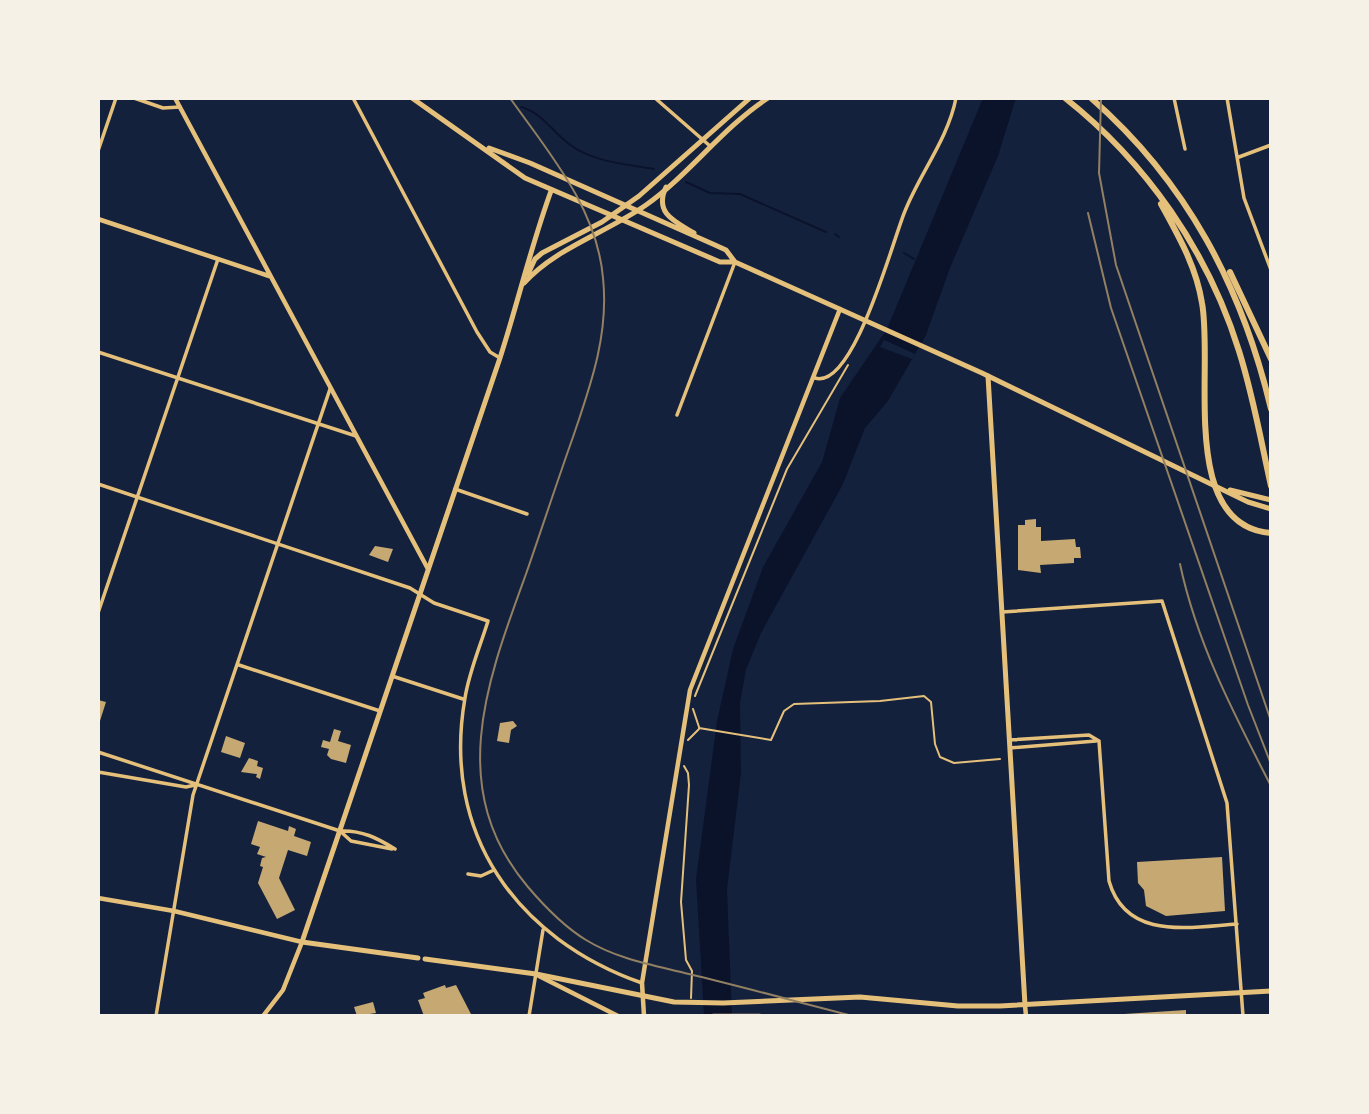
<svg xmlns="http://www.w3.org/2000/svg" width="1369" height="1114" viewBox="0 0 1369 1114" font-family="'Alegreya Sans',sans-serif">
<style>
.water{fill:#0b132b}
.pier{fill:#14213d}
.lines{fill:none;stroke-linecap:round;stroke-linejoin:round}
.stream{stroke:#0b132b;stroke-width:2}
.building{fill:#c6a872}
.path{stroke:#e5c07b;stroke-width:2}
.minor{stroke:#e5c07b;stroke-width:3.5}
.tertiary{stroke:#e5c07b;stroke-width:4.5}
.secondary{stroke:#e5c07b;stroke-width:5}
.primary{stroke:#e5c07b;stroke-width:5}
.motorway{stroke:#e5c07b;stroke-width:6}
.rail{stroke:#918062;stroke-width:2}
</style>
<rect width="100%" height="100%" fill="#14213d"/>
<path class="water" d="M983,98h33l-18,58 -48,112 -24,67 -38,66 -23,27 -22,56 -82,149 -15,37 -6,33 1,70 -14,117 5,126h-28l-8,-137 21,-158 16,-72 30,-82 59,-105 18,-64 47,-69z"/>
<path class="pier" d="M884,340l31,14 -3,5 -32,-12z"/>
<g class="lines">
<path class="stream" d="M521,107c20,5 32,25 48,37 23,18 57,20 85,25
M686,182l24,11 30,1 86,38
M835,234l4,3
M904,253l10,6"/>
</g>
<path class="building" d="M1036,519v8h5v14l34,-2 1,8h4l1,11h-7v5l-34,2 1,8 -23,-3v-45h7v-5z
M375,546l18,3 -5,13 -19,-7z
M98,700l8,2 -7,22h-1z
M513,721l4,5 -6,4 -2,13 -12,-2 3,-18z
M334,729l7,2 -3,10 13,4 -5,18 -15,-4 -4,-4 2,-6 -8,-2 2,-7 7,2z
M226,736l19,7 -5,15 -19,-6z
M249,758l9,3 -1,5 6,2 -3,11 -4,-2 1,-3 -16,-2z
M258,821l30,10 1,-5 7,3 -2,7 17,6 -4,14 -19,-6 -9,28 16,32 -18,9 -19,-36 5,-16 -3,-1 2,-8 4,-1 -9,-3 3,-7 -9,-3z
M1222,857l3,54 -59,5 -20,-10 -2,-16 -6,-7 -1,-21z
M445,985l1,3 10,-3 16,31h-48l-6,-16 7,-2 -2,-5z
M373,1002l3,11 -19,3 -3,-9z
M1186,1010v6h-62v-2z"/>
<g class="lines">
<path class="path" d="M695,696l92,-227 61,-104
M693,709l6,18
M699,728l72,12 13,-29 10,-7 86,-3 44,-5 7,6 4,42 5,13 14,6 46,-4
M688,740l11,-11
M684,766l4,7 1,12 -8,117 5,58 6,11 -1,27"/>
<path class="minor" d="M134,98l29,10 17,-1
M353,98l124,234 13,20 10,6
M655,98l55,48
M1174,98l11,51
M1227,98l17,100 27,72
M98,151l18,-53
M1239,157l32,-12
M98,352l258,84
M815,378c39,12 78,-139 90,-167 15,-38 43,-72 51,-113
M677,415l58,-153
M98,484l312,104 24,15 54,18c-8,26 -19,51 -23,77 -24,136 52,241 177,285
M455,489l72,25
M1002,612l160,-11 65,202 16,213
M98,613l120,-354
M239,665l141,46
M392,676l71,23
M1009,740l80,-5 10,6
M1099,741l10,140c17,60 81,46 128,43
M1010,748l86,-7
M98,752l242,79c22,-1 37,7 55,18
M98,772l88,15 9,-2
M340,831l11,10 41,8
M468,874l13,2 13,-6
M156,1016l37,-221 137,-406
M529,1016l14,-86"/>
<path class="tertiary" d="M175,98l253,471
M98,219l171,57
M98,898l76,13 128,31 -19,48 -20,26
M539,976l79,40
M1025,1005l1,11
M644,1016l-2,-33 48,-293 150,-381
M713,1016h47"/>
<path class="secondary" d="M528,274l7,-15 7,-6 60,-31 37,-26 111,-98
M524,283c33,-36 82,-50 122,-78 44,-31 76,-77 122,-107
M988,376l37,629
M418,958l-116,-16 198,-584c18,-56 31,-112 51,-167
M425,959l111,15 138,28 49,1 137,-6 98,9h42l271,-15"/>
<path class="primary" d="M412,98l113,80 195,84h15l247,111 266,129 23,7
M489,148l41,15 185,82 11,5 9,12
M666,187c-12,26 8,34 28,46
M1230,490l41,10"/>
<path class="motorway" d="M1065,98c81,64 143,153 174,253 14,44 22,90 32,135
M1091,98c96,84 151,189 180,311
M1161,204c18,33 35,62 41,99 12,64 -24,223 69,230
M1230,272l41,87"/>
<path class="rail" d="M510,98c39,55 87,110 93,180 6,56 -12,106 -30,159 -16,45 -31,91 -47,137 -39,107 -81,215 2,313 17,20 35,39 58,53 31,19 67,25 103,34 54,13 109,28 164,42
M1101,98l-2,75 17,92 155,456
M1088,213l23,95 137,397 23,59
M1180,564c17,80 54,150 91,222"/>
</g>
<rect width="1369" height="1114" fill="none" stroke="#f6f1e7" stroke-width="200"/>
</svg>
